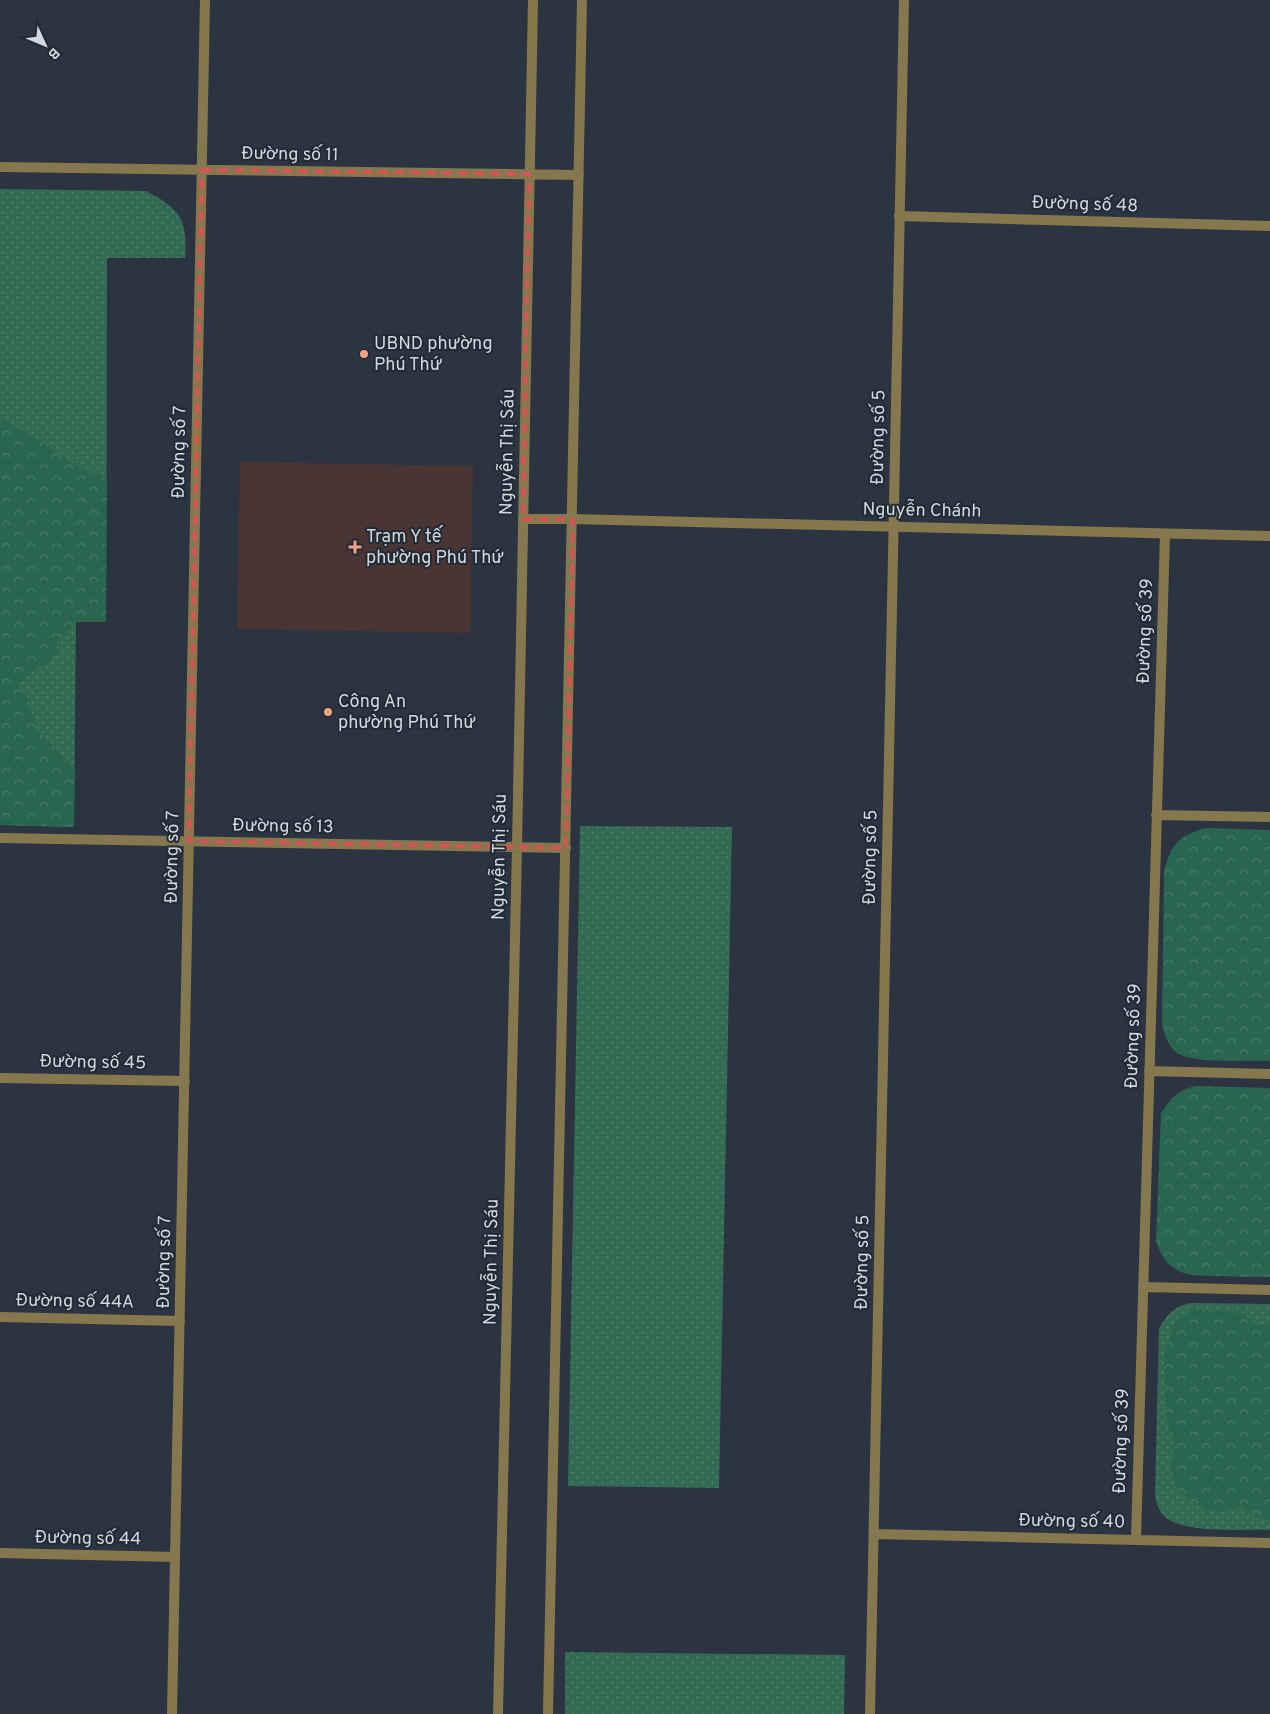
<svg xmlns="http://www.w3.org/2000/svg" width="1270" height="1714" viewBox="0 0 1270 1714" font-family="Overpass,sans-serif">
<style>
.medical{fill:#4a3535}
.grass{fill:url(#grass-dots)}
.forest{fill:url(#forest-crowns)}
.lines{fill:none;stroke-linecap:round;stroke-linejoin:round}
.minor{stroke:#85784e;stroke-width:10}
.tertiary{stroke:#85784e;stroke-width:10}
.marked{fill:none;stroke:#d55456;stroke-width:4;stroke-dasharray:10 6;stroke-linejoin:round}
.poi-dot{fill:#f3a082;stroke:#222a36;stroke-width:2}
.labels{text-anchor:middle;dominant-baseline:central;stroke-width:4;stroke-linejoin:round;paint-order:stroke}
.street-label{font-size:18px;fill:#d3d8e0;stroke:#222a36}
.poi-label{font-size:18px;fill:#d3d8e0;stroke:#222a36;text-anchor:start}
</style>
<defs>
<pattern id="grass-dots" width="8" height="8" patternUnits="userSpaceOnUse" patternTransform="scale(1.25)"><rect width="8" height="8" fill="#336a53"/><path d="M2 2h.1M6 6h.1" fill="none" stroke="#507f6b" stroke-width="1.8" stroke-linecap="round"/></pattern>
<pattern id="forest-crowns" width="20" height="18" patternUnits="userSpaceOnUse" patternTransform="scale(1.25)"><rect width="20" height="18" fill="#2a664f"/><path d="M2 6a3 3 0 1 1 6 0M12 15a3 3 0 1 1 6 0" fill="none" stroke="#487b68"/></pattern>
</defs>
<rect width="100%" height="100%" fill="#2c3441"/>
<path class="medical" d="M240,462l233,4 -3,167 -233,-4z"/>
<path class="grass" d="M0,189l146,2c34,18 42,28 39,67h-78l-1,364h-30l-2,205 -74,-2z
M580,826l152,1 -13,661 -151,-2z
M1191,1303l79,1v226c-26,-1 -88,4 -106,-14 -6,-7 -8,-13 -9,-22l4,-166c10,-15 14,-21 32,-25z
M565,1652l280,3 -1,59h-279z"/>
<path class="forest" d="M0,418l41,23 35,24 31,14 -1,143h-30l-19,19 1,16 -25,14 -15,15 9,10 10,33 38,41 -1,57 -74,-2z
M1206,828l64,2v231c-22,-1 -77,3 -93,-8 -9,-6 -12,-19 -15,-28l2,-153c7,-28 14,-36 42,-44z
M1196,1086l74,2v189c-16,0 -32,0 -48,-1 -32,0 -55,1 -66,-35l5,-128c11,-15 16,-23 35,-27z
M1194,1309l48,4 16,13 12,-1v194l-9,1 -19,-13 -14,5 -22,-2 -18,-9 -12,-15 -5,-19 3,-22 -7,-22 -3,-71 11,-29z"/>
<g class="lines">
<path class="minor" d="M0,167l579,8
M899,216l371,10
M523,519h50
M1156,815l114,2
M0,838l566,10
M1149,1071l121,3
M0,1078l185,3
M1143,1287l127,3
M0,1317l180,4
M874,1534l396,9
M1136,1539l29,-1005
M0,1553l175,4
M172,1714l33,-1714
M498,1714l19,-867 16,-847
M548,1714l34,-1714
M870,1714l34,-1714"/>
<path class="tertiary" d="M573,519l697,17"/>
</g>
<path class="marked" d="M202,170l327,4 -6,345h50l-7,329 -377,-7z"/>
<g class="poi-dot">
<circle cx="364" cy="354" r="5"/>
<path d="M352.5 539.5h5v5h5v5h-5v5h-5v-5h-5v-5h5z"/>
<circle cx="328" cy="712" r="5"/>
</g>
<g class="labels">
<g class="street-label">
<text transform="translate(290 155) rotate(1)">Đường số 11</text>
<text transform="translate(1085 205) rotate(2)">Đường số 48</text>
<text transform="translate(879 437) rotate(-89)">Đường số 5</text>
<text transform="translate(180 452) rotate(-89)">Đường số 7</text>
<text transform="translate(508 452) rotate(-89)">Nguyễn Thị Sáu</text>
<text transform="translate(922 511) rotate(1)">Nguyễn Chánh</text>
<text transform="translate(1146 631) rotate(-88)">Đường số 39</text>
<text transform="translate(283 827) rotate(1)">Đường số 13</text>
<text transform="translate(173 857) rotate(-89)">Đường số 7</text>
<text transform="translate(500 857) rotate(-89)">Nguyễn Thị Sáu</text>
<text transform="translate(871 857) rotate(-89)">Đường số 5</text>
<text transform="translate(1134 1036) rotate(-88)">Đường số 39</text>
<text transform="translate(93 1063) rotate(1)">Đường số 45</text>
<text transform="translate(165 1262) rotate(-89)">Đường số 7</text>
<text transform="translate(492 1262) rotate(-89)">Nguyễn Thị Sáu</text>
<text transform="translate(863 1262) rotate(-89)">Đường số 5</text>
<text transform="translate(75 1302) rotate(1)">Đường số 44A</text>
<text transform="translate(1122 1441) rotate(-88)">Đường số 39</text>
<text transform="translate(1072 1522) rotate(1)">Đường số 40</text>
<text transform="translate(88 1539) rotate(1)">Đường số 44</text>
</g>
<g class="poi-label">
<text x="374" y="344">UBND phường<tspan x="374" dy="21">Phú Thứ</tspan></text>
<text x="366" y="537">Trạm Y tế<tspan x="366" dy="21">phường Phú Thứ</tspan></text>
<text x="338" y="702">Công An<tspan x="338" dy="21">phường Phú Thứ</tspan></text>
</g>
</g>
<g transform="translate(45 45) rotate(134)" stroke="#222a36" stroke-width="4" paint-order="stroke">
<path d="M0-4L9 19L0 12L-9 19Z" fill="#d3d8e0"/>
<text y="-8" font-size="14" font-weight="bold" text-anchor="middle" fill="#d3d8e0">B</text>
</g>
</svg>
